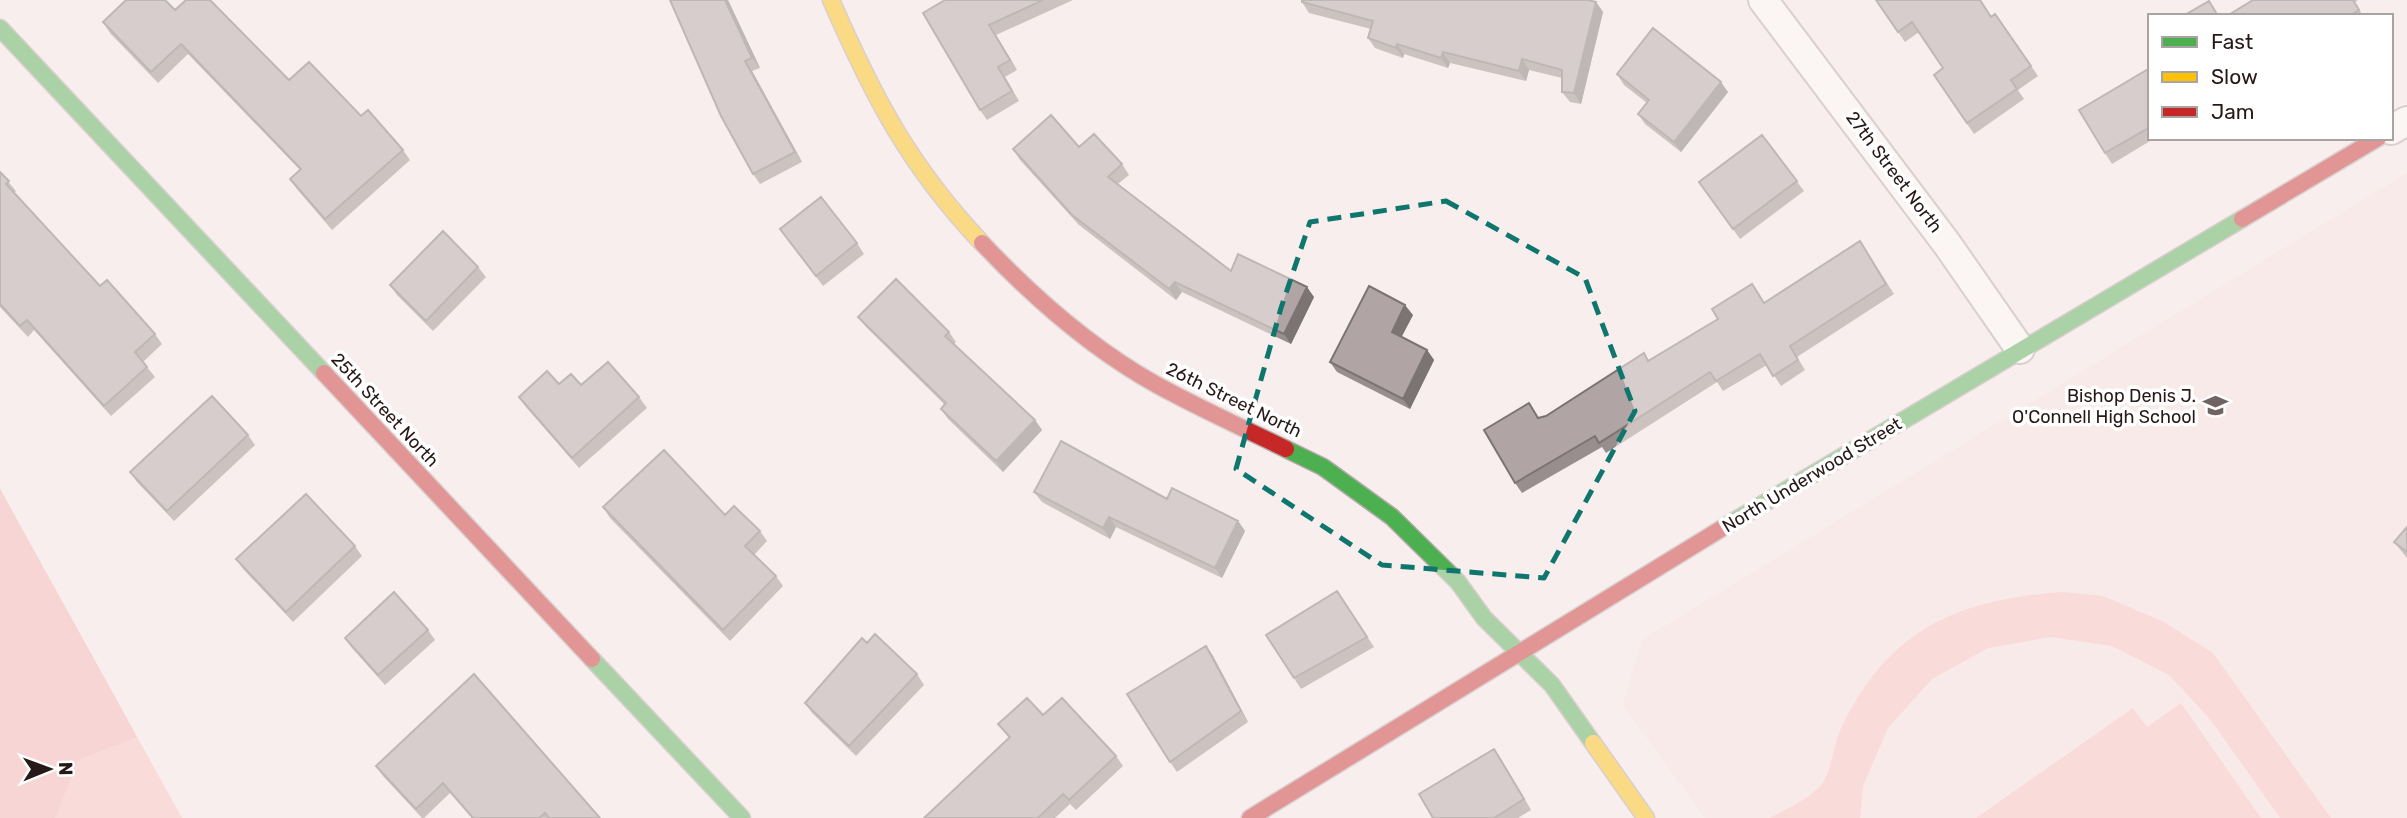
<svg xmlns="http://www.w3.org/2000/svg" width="2407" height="818" font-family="Rubik,sans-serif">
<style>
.built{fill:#f9e4e3}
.green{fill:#fac4c2}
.forest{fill:#f4b6b5}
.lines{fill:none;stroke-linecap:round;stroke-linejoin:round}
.street-casing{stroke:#b3a9a8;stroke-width:32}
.fast-casing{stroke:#b3a9a8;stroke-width:19}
.slow-casing{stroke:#b3a9a8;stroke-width:19}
.jam-casing{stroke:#b3a9a8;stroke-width:19}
.street{stroke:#fefcfc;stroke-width:28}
.fast{stroke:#4caf50;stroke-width:16}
.slow{stroke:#ffc107;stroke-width:16}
.jam{stroke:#c62828;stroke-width:16}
.wall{fill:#978e8d}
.shaded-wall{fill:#7b7473}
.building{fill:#b0a5a4;stroke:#7b7473;stroke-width:2}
.marked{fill:none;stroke:#0f766e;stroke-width:5;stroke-dasharray:14 9;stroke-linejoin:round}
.labels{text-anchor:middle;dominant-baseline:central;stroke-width:7;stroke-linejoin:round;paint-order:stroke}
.street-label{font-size:18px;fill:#271918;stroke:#fff}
.poi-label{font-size:18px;fill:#271918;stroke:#fff;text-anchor:end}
</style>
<rect width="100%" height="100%" fill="#f7eeed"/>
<path class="built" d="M 2407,173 L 2407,818 L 1705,818 L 1623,705 L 1642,640 Z"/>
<path class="green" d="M 0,489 L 182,818 L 0,818 Z
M 2063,592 L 2103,596 L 2164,622 L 2213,653 L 2331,818 L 2280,818 L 2210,719 L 2169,675 L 2112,646 L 2051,637 L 1988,648 L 1932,679 L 1888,728 L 1863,786 L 1860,818 L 1770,818 C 1785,809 1809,799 1820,786 C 1832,773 1833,746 1840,731 C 1886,630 1957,599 2063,592 Z
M 2181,703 L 2261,818 L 1976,818 L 2133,708 L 2147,727 Z"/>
<path class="forest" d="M 0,489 L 137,737 L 78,760 L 55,818 L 0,818 Z"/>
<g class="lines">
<defs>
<path id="street" d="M 1763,0 L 1947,244 L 2020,349
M 2391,130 L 2407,121"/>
<path id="fast" d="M 0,28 L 324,373
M 1286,449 L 1323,467 L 1392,517 L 1458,582 L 1484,618 L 1552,685 L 1593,743
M 1729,524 L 2242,219
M 592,659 L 742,818"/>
<path id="slow" d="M 831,0 C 873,96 909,166 982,243
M 1593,743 L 1646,818"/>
<path id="jam" d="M 2242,219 L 2378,138
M 982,243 C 1032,296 1092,349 1157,385 C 1199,408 1243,428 1286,449
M 324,373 L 592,659
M 1250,818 L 1729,524"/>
</defs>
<use href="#street" class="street-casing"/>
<use href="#fast" class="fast-casing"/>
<use href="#slow" class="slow-casing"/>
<use href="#jam" class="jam-casing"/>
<use href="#street" class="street"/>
<use href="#fast" class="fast"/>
<use href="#slow" class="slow"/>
<use href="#jam" class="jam"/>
</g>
<path class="wall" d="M 728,0 L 760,68 L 752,71 L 802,162 L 760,184 L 753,174 Z
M 945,0 L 1073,0 L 996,35 L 1017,70 L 1005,77 L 1019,101 L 987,120 L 980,110 Z
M 1876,0 L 1992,17 L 1995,14 L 2038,76 L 2018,90 L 2024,99 L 1974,134 L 1934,75 L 1943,68 L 1919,32 L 1905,42 Z
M 2253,0 L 2358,0 L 2355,2 L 2363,16 L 2227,16 Z
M 1302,2 L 1596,2 L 1603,12 L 1581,104 L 1570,102 L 1562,92 L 1562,78 L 1529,70 L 1526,81 L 1450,63 L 1448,68 L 1404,54 L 1403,58 L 1375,48 L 1368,38 L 1371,29 L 1309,13 Z
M 175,10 L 289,80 L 361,116 L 403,150 L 410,160 L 332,230 L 297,189 L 290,179 L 300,170 L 188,54 L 158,83 L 110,33 L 103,22 Z
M 2150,68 L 2150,138 L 2155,138 L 2112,164 L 2105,153 Z
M 1617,74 L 1728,92 L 1681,152 L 1645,124 L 1638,114 L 1647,103 L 1624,85 Z
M 1762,135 L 1804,191 L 1740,239 L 1699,182 Z
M 1079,147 L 1122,164 L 1129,175 L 1118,184 L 1231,271 L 1314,297 L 1291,344 L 1182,292 L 1176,300 L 1079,225 L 1020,160 L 1013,149 Z
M 0,172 L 16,191 L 14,193 L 100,286 L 155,334 L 162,344 L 143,362 L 155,377 L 111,416 L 34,330 L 28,337 L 0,307 Z
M 780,229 L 857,243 L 864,254 L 823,286 Z
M 1860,241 L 1894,294 L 1797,357 L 1805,370 L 1781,386 L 1767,365 L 1723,391 L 1717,382 L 1606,453 L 1602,447 L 1522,493 L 1515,483 L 1539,418 L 1546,416 L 1649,361 L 1718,319 L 1752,284 L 1764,303 Z
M 478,267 L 486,277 L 433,331 L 397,295 L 390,285 Z
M 1413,315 L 1401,337 L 1427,350 L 1434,360 L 1410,409 L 1337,372 L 1330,362 Z
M 858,317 L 949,332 L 956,342 L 954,344 L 1035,420 L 1042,430 L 1003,472 L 948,419 L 941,409 L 944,404 L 866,327 Z
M 559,384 L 581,385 L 639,397 L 647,408 L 579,468 L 526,407 L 519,397 Z
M 248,435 L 255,445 L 174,521 L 137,482 L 130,472 Z
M 1034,492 L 1167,499 L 1238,521 L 1245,531 L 1222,578 L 1116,527 L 1110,539 L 1042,502 Z
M 603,507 L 725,515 L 760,531 L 767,541 L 754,555 L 776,576 L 783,586 L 730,641 L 610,518 Z
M 2407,527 L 2407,558 L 2394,542 Z
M 355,546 L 362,556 L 293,622 L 244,570 L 236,559 Z
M 1344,601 L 1374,647 L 1301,689 L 1294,678 Z
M 428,630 L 435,640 L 385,685 L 352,648 L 345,638 Z
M 1206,646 L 1213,656 L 1248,722 L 1177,772 L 1170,762 Z
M 917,674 L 924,685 L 856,756 L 812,713 L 805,703 Z
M 1043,715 L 1116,756 L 1123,766 L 1076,810 L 1070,804 L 1055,818 L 924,818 L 1009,738 L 998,724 Z
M 1494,749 L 1531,810 L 1518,818 L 1433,818 Z
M 376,766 L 600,818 L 472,818 L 450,793 L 424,818 L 422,818 L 383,776 Z"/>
<path class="shaded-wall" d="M 725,0 L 728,0 L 760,68 L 752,58 Z
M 1596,2 L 1603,12 L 1581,104 L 1574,93 Z
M 989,25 L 996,35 L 1017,70 L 1010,60 Z
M 1397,44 L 1404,54 L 1403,58 L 1396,48 Z
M 1443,52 L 1450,63 L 1448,68 L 1441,58 Z
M 1522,59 L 1529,70 L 1526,81 L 1519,71 Z
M 745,61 L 752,71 L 802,162 L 795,152 Z
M 1721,82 L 1728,92 L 1681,152 L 1674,142 Z
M 1175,282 L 1182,292 L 1176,300 L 1169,289 Z
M 1307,287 L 1314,297 L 1291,344 L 1284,334 Z
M 1405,305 L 1413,315 L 1399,342 L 1392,332 Z
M 1427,350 L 1434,360 L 1410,409 L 1403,399 Z
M 1035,420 L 1042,430 L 1003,472 L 996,461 Z
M 1109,517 L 1116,527 L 1110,539 L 1103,528 Z
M 1238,521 L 1245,531 L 1222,578 L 1215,568 Z
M 1206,646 L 1213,656 L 1248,722 L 1241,711 Z
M 1494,749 L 1501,759 L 1531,810 L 1524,799 Z"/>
<path class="building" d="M 126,0 L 165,0 L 175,10 L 186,0 L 210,0 L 289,80 L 309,62 L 361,116 L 368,110 L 403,150 L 325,219 L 290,179 L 301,169 L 181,44 L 151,72 L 103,22 Z
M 670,0 L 725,0 L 752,58 L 745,61 L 795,152 L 753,174 L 721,116 Z
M 945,0 L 1043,0 L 989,25 L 1010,60 L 998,67 L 1012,91 L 980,110 L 923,13 Z
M 1302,0 L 1588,0 L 1596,2 L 1574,93 L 1562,92 L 1562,70 L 1522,59 L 1519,71 L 1443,52 L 1441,58 L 1397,44 L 1396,48 L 1368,38 L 1373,21 L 1302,2 Z
M 1876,0 L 1980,0 L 1991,17 L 1995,14 L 2031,66 L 2011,80 L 2017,89 L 1967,123 L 1934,75 L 1943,68 L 1912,22 L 1898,32 Z
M 2253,0 L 2353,0 L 2359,10 L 2349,16 L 2227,16 Z
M 2209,1 L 2218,16 L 2183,16 Z
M 1653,28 L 1721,82 L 1674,142 L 1638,114 L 1649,100 L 1617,74 Z
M 2150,68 L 2150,127 L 2105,153 L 2079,110 Z
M 1051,115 L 1079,147 L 1094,134 L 1122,164 L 1108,177 L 1231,271 L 1238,254 L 1307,287 L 1284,334 L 1175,282 L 1169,289 L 1072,215 L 1013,149 Z
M 1762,135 L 1797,181 L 1733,229 L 1699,182 Z
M 0,172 L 9,181 L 6,184 L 100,286 L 107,280 L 155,334 L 135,352 L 147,367 L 104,406 L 27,320 L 20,326 L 0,304 Z
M 821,197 L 857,243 L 816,276 L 780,229 Z
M 443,231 L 478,267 L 426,321 L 390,285 Z
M 1860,241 L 1886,284 L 1790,346 L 1798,360 L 1773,376 L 1760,354 L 1716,381 L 1710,372 L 1599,443 L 1595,436 L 1515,483 L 1484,430 L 1529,403 L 1538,418 L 1546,416 L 1644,353 L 1648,361 L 1718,319 L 1712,309 L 1752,284 L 1764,303 Z
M 896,279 L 949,332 L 945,336 L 1035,420 L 996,461 L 941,409 L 946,403 L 858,317 Z
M 1369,286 L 1405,305 L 1392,332 L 1427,350 L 1403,399 L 1330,362 Z
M 608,362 L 639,397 L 572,458 L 519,397 L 547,371 L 559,384 L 571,374 L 581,385 Z
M 212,396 L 248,435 L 167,511 L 130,472 Z
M 1061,441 L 1167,499 L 1172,488 L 1238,521 L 1215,568 L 1109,517 L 1103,528 L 1034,492 Z
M 664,450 L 725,515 L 734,506 L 760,531 L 745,546 L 776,576 L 723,630 L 603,507 Z
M 306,494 L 355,546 L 286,612 L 236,559 Z
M 2407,527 L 2407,552 L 2394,542 Z
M 1337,591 L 1367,637 L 1294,678 L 1266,635 Z
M 394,592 L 428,630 L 378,675 L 345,638 Z
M 875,634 L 917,674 L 849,746 L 805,703 L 862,638 L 867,643 Z
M 1206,646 L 1241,711 L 1170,762 L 1127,694 Z
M 474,674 L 600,818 L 549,818 L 545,813 L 539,818 L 473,818 L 443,783 L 416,809 L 376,766 Z
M 1027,698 L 1043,715 L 1062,698 L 1116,756 L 1069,800 L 1063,794 L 1038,818 L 924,818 L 1010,737 L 998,724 Z
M 1494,749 L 1524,799 L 1494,818 L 1433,818 L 1419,794 Z"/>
<path d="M0 0H2407V818H0ZM 1446,201 L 1585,278 L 1635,411 L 1544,578 L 1382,565 L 1236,469 L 1281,308 L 1310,222 Z" fill="#f7eeed" fill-opacity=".55" fill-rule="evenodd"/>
<path class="marked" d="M 1446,201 L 1585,278 L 1635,411 L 1544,578 L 1382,565 L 1236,469 L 1281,308 L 1310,222 Z"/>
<defs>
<symbol id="school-bare" viewBox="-9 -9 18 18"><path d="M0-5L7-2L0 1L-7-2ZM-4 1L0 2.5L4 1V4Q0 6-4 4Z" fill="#706463" stroke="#fff" stroke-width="2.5" paint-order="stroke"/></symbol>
</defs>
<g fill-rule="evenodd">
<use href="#school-bare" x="2198" y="388" width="35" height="35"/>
</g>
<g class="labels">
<g class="street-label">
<text transform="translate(1894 172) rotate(53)">27th Street North</text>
<text transform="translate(1234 400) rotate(26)">26th Street North</text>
<text transform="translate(385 410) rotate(47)">25th Street North</text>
<text transform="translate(1812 475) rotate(-31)">North Underwood Street</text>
</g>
<g class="poi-label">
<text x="2196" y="396">Bishop Denis J.<tspan x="2196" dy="21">O'Connell High School</tspan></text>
</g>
</g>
<rect x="2148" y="14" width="245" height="126" fill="#ffffff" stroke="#a9a3a3" stroke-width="2"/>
<rect x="2162" y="37" width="35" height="10" fill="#4caf50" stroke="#a9a3a3" stroke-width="2"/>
<text x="2211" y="49" font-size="21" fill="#271918">Fast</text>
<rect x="2162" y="72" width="35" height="10" fill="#ffc107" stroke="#a9a3a3" stroke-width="2"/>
<text x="2211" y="84" font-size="21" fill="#271918">Slow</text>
<rect x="2162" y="107" width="35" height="10" fill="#c62828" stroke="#a9a3a3" stroke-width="2"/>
<text x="2211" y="119" font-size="21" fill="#271918">Jam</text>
<g transform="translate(49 769) rotate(89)" stroke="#ffffff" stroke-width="5" paint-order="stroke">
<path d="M0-5L12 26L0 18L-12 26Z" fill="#271918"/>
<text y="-10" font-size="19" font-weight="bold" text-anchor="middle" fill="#271918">N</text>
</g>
</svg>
